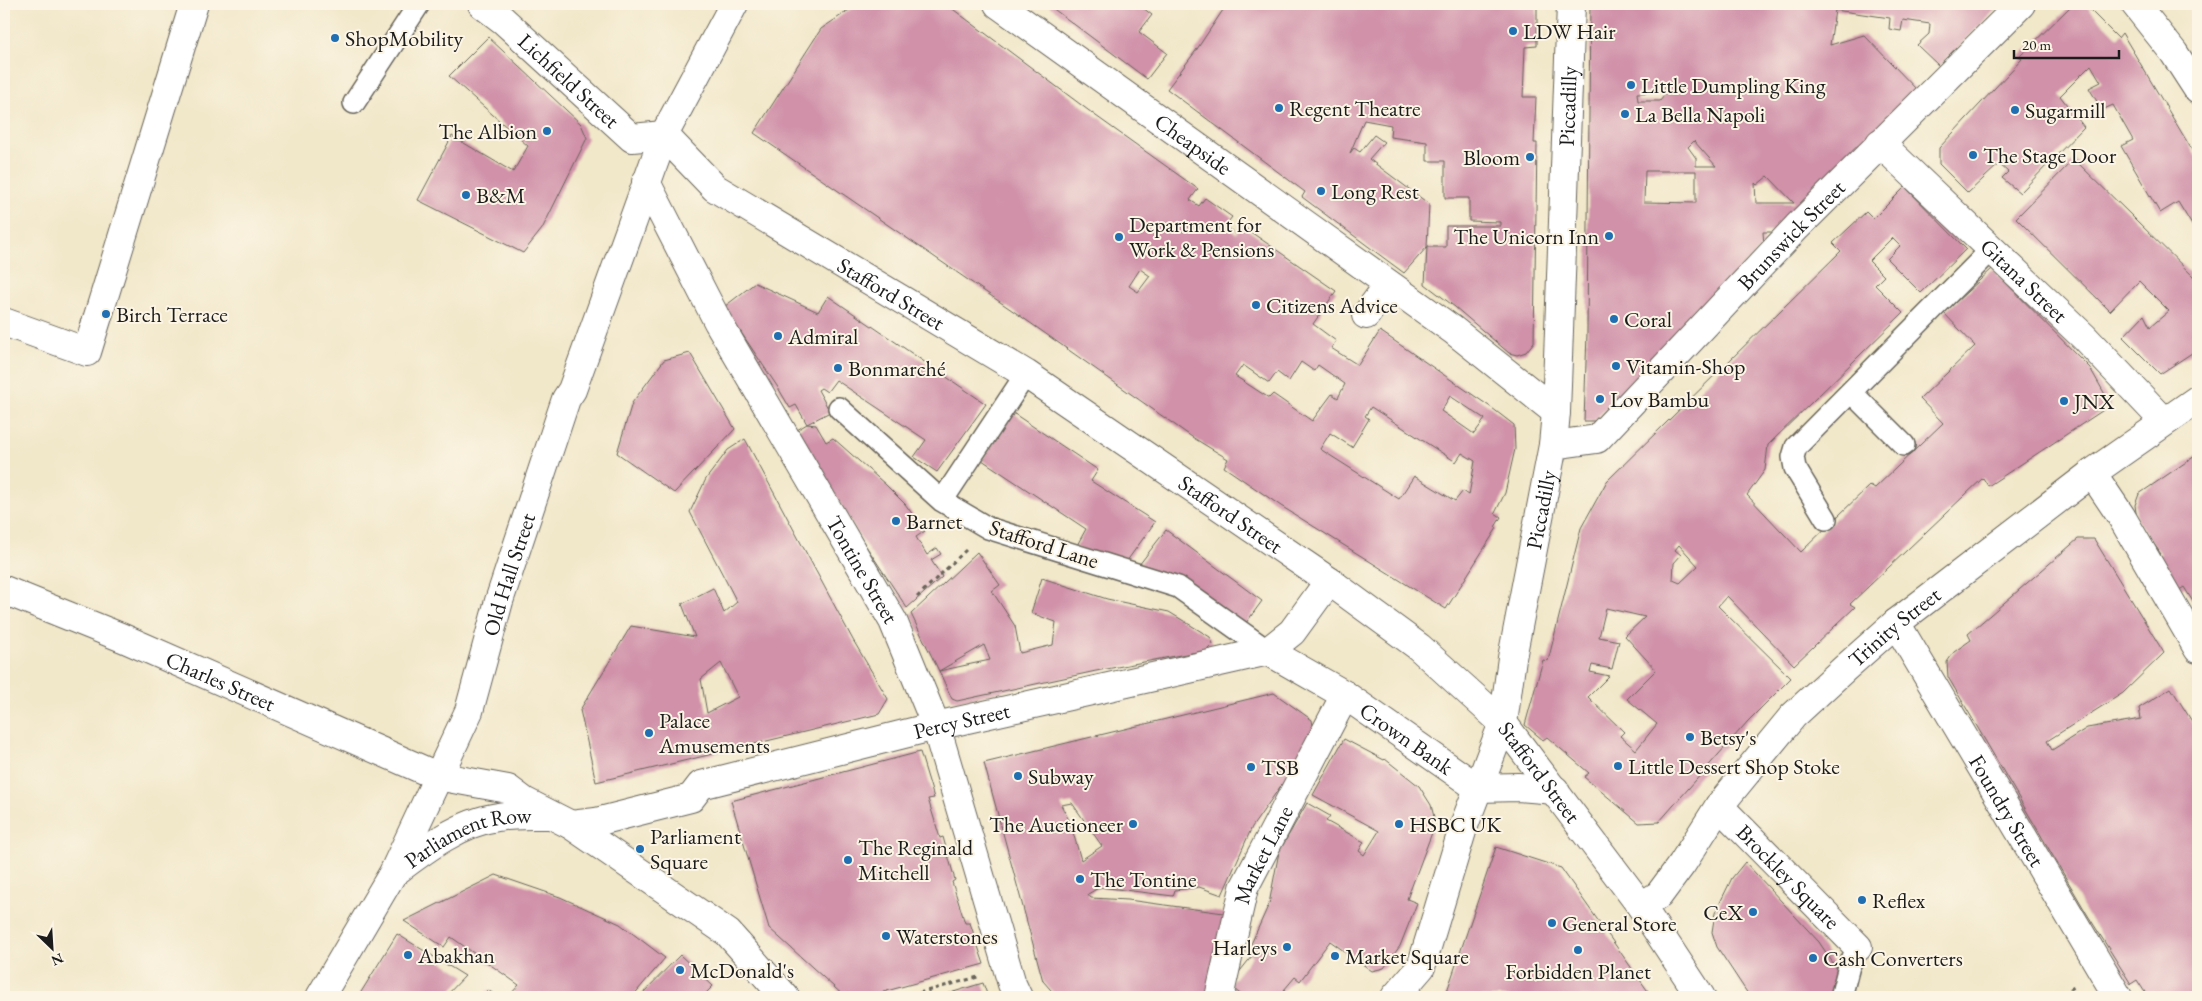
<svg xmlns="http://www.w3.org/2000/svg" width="2202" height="1001" font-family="'EB Garamond',serif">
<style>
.building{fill:#d091a9;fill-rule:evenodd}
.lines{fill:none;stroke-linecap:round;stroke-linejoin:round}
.lane-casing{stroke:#676359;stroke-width:24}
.street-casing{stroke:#676359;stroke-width:30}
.primary-casing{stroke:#676359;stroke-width:30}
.path{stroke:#676359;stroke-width:3;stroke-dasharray:4 4;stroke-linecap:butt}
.lane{stroke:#fff;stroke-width:21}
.street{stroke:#fff;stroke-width:28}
.primary{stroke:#fff;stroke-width:28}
.poi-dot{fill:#1f6fb2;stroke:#fcf5e5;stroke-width:2}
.labels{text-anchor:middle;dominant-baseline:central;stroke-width:4;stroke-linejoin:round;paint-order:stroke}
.poi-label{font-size:22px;fill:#1c1c1c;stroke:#fcf5e5;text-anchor:start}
.street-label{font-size:22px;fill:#1c1c1c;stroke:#fcf5e5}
</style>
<rect width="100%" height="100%" fill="#fcf5e5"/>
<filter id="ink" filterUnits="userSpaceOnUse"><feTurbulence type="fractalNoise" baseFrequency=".02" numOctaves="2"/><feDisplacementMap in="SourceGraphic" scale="10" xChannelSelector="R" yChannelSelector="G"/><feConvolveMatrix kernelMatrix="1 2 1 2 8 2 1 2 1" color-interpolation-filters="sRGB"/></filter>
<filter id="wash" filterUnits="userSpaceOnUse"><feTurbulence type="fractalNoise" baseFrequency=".0096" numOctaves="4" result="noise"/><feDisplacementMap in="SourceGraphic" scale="20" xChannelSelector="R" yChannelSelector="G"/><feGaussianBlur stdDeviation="1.12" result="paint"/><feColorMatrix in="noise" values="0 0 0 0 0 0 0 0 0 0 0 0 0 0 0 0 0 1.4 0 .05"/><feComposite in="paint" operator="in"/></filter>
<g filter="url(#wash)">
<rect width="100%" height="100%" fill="#f1e7c9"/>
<g id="blocks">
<path class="building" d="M 858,4 L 946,4 L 1096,116 L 1198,189 L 1190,200 L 1199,206 L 1205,198 L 1232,217 L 1225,226 L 1236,234 L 1242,226 L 1336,291 L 1313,324 L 1336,341 L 1331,348 L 1358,365 L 1380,331 L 1492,408 L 1514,425 L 1515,449 L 1505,493 L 1495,513 L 1501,517 L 1495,527 L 1497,528 L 1446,609 L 1281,506 L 1224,467 L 1228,459 L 1192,437 L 1019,315 L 754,133 L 821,29 ZM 1140,269 L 1150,276 L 1138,292 L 1129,286 ZM 1301,362 L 1314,371 L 1318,365 L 1345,384 L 1338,398 L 1332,394 L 1312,421 L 1273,394 L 1269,398 L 1235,376 L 1243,365 L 1269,383 L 1277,372 L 1289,381 ZM 1450,396 L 1485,419 L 1474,434 L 1441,411 ZM 1371,407 L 1456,462 L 1462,453 L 1475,461 L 1469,495 L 1463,491 L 1455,501 L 1414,476 L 1399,499 L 1320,449 L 1330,433 L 1352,447 L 1369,419 L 1365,416 Z
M 1047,4 L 1138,4 L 1152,15 L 1139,32 L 1167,53 L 1147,79 Z
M 1227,4 L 1537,4 L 1537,46 L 1525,47 L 1523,97 L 1536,97 L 1534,143 L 1537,143 L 1534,342 L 1526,352 L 1517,355 L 1509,353 L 1455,307 L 1425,284 L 1427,247 L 1446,247 L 1446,226 L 1500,226 L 1500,222 L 1469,221 L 1469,198 L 1445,198 L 1445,161 L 1427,161 L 1427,142 L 1390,137 L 1391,125 L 1364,120 L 1350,153 L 1354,148 L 1360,152 L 1374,135 L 1384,142 L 1369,159 L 1429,204 L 1427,247 L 1404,273 L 1302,197 L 1305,192 L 1167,89 L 1195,52 Z
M 1590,4 L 2001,4 L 1939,66 L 1917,45 L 1929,34 L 1930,24 L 1903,20 L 1901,31 L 1889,29 L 1890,18 L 1835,10 L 1830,45 L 1864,35 L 1919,92 L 1779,232 L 1763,232 L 1764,245 L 1594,421 L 1584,421 L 1587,333 ZM 1667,92 L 1660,101 L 1638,101 L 1637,93 ZM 1694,141 L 1716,166 L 1696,166 L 1696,158 L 1688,147 ZM 1645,171 L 1696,171 L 1696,203 L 1644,202 ZM 1768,176 L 1794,203 L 1756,203 L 1755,183 L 1757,185 Z
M 2073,4 L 2084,4 L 2118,38 L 2122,33 L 2198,160 L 2198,235 L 2178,202 L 2160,213 L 2121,146 L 2133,140 L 2113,105 L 2102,110 L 2089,88 L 2101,82 L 2091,65 L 2060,96 L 2084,127 L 2020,193 L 2002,178 L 2008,172 L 1999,164 L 1968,193 L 1939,164 L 1939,148 L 2022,59 L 2019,57 Z
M 488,37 L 581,124 L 587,138 L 542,229 L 523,253 L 418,200 L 452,136 L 513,172 L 528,146 L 449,76 Z
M 2074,159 L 2198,281 L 2198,349 L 2160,374 L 2123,337 L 2144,315 L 2150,327 L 2169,311 L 2139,281 L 2110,311 L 2016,218 Z
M 1905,187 L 1966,249 L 1921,293 L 1887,259 L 1900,246 L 1892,238 L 1869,261 L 1884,276 L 1875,285 L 1903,313 L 1768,445 L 1765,470 L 1747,495 L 1801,552 L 1870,485 L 1875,488 L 1943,423 L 1920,399 L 1975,346 L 1944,313 L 1992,269 L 2090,368 L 2111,405 L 1988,486 L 1983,478 L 1850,604 L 1855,607 L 1794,665 L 1727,596 L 1718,606 L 1791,678 L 1748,721 L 1659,822 L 1639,823 L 1584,777 L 1589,773 L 1547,737 L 1543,740 L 1525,725 L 1543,660 L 1548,661 L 1581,528 L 1607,481 L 1841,251 L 1833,243 L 1866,212 L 1873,219 ZM 1679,545 L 1698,566 L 1680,583 L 1673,580 L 1674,563 L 1681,555 L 1675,550 ZM 1606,608 L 1645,617 L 1625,636 L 1656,670 L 1627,699 L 1657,724 L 1636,750 L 1620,736 L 1624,732 L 1588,697 L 1609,676 L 1590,672 L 1592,665 L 1612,669 L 1619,641 L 1599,637 Z
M 755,283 L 818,312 L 828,296 L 986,404 L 937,472 L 914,457 L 926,440 L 836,380 L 827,392 L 821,388 L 818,390 L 830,412 L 807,424 L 816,425 L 826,442 L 833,438 L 886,485 L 905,504 L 925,531 L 916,537 L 927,555 L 937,548 L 941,554 L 931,560 L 942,577 L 907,608 L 858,534 L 797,430 L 807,424 L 796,405 L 790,408 L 777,386 L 724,307 Z
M 690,353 L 735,429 L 674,493 L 617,453 L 632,403 L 664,360 Z
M 1013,413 L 1098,470 L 1091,481 L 1155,522 L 1119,572 L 1076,547 L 1086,529 L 982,460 Z
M 745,439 L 853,640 L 888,699 L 879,714 L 596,782 L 580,710 L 631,626 L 695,637 L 682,604 L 713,588 L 724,613 L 737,602 L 690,512 L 706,479 L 728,450 ZM 721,663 L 738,697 L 707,713 L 701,679 Z
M 2198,454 L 2198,610 L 2184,587 L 2178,591 L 2157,557 L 2161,554 L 2137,520 L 2135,505 L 2139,494 Z
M 1166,530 L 1262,601 L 1240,631 L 1139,565 Z
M 2078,539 L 2094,539 L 2164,653 L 2123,693 L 2047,741 L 2052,750 L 2087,728 L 2141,719 L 2139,708 L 2171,688 L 2198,731 L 2198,997 L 2148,997 L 2137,980 L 2131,984 L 2087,914 L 1948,677 L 1947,662 L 1954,652 L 1971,640 L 1968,634 Z
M 977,552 L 1000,585 L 992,591 L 1015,626 L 1020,653 L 1053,645 L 1056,622 L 1031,613 L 1042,578 L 1107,599 L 1169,612 L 1210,637 L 1213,644 L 1207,650 L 1096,671 L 957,701 L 952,699 L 939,671 L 990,660 L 984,645 L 939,671 L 911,614 Z
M 1274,693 L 1312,720 L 1315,737 L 1252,827 L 1222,895 L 1199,887 L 1175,890 L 1173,896 L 1100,887 L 1088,894 L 1091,898 L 1128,900 L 1231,914 L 1208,997 L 1057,997 L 1043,981 L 984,763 ZM 1072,803 L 1102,846 L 1081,860 L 1070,822 L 1061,805 Z
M 1344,739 L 1384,760 L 1385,759 L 1419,786 L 1431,805 L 1434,817 L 1433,830 L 1407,899 L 1417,903 L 1400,946 L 1384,968 L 1372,971 L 1330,941 L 1300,981 L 1295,977 L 1278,997 L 1244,997 L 1229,985 L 1252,956 L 1247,953 L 1269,904 L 1279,852 L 1307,803 L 1330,816 L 1326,821 L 1364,842 L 1359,851 L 1364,855 L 1379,831 L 1313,795 Z
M 920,752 L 934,798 L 928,799 L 940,838 L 943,837 L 955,880 L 952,882 L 965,923 L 970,923 L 984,964 L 865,997 L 845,997 L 769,928 L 731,801 Z
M 1496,847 L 1561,868 L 1652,997 L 1445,997 Z
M 1745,862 L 1819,942 L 1841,975 L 1838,997 L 1750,997 L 1717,947 L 1712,932 L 1715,913 L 1732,878 Z
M 496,875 L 560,897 L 620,924 L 665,958 L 632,997 L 508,997 L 519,985 L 451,937 L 444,947 L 404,921 Z
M 397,934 L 465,976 L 445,997 L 358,997 Z
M 680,955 L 713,986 L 702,997 L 639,997 Z
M 983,983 L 988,997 L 937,997 Z
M 488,990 L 498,997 L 482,997 Z"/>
</g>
</g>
<g filter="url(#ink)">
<use href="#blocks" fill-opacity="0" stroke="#676359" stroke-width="1"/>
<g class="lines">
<defs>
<path id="lane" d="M 354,103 L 419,4
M 1851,392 L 1904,445
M 839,408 L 942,501 L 988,528 L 1178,587 L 1268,651
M 942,501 L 1026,374
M 1826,519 L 1795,468 L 1793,457 L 1796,447 L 1992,249
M 1841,997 L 1849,966 L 1858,947"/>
<g id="street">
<path id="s1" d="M 482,4 L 503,20 L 632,138 L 664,135"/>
<path id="s2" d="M 998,4 L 1453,330 L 1556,412"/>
<path id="s3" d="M 664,135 L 715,188 L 1026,374 L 1329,581 L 1419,647 L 1503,723 L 1641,906 L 1701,997"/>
<path id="s4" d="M 1880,143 L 2084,337 L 2164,421"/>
<path id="s5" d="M 646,182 L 718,322 L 893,621 L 936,726 L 1012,984 L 1018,997"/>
<path d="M 1366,315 L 1388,285"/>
<path d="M 4,322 L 87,352 L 194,4"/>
<path id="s6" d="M 1553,445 L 1597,439 L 1797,227 L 2021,4"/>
<path d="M 2092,473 L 2121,516 L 2198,649"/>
<path id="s7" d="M 4,590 L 123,638 L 437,776 L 508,789 L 524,801 L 571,825 L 728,933 L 785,997"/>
<path id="s8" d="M 1896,623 L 2118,997"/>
<path id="s9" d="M 1268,651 L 1345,695 L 1478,788 L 1518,787 L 1555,790"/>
<path id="s10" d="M 1719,806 L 1858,947"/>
<path id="s11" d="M 571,825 L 596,822 L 691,798 L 701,785 L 936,726 L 1268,651 L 1292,632 L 1329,581"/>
<path id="s12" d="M 396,871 C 425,849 461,822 498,817 C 515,814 532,815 549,815"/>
<path id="s13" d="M 1641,906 L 1659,895 L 1682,864 L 1719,806 L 1793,716 L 1844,669 L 1896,623 L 2092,473 L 2198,399"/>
<path id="s14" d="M 320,997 L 393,873 L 469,711 L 499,601 L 566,399 L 572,390 L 664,135 L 734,4"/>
<path id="s15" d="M 1222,997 L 1220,993 L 1244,888 L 1345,695"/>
<path id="s16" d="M 1395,997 L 1421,967 L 1463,828 L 1503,723 L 1512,658 L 1553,445 L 1556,412 L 1571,4"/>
</g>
<path id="primary" d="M 2135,4 L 2174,53 L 2198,90"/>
</defs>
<use href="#lane" class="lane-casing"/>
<use href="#street" class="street-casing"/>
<use href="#primary" class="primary-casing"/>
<path class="path" d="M 917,597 L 966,550
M 904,997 L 978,977
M 2056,997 L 2076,986"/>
<use href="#lane" class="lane"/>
<use href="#street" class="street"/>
<use href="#primary" class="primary"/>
</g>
</g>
<g class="poi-dot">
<circle cx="1513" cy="31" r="5"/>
<circle cx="335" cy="38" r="5"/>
<circle cx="1631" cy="85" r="5"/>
<circle cx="1279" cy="108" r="5"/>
<circle cx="2015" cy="110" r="5"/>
<circle cx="1625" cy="114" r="5"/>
<circle cx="547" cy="131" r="5"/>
<circle cx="1973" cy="155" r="5"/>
<circle cx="1530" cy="157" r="5"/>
<circle cx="1321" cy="191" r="5"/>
<circle cx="466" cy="195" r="5"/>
<circle cx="1609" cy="236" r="5"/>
<circle cx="1119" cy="237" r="5"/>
<circle cx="1256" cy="305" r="5"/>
<circle cx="106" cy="314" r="5"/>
<circle cx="1614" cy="319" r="5"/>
<circle cx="778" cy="336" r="5"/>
<circle cx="1616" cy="366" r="5"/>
<circle cx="838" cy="368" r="5"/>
<circle cx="1600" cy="399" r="5"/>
<circle cx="2064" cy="401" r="5"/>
<circle cx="896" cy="521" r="5"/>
<circle cx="649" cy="733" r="5"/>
<circle cx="1690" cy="737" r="5"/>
<circle cx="1618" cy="766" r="5"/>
<circle cx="1251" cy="767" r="5"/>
<circle cx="1018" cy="776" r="5"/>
<circle cx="1133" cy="824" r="5"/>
<circle cx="1399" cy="824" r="5"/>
<circle cx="640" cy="849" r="5"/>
<circle cx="848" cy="860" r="5"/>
<circle cx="1080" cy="879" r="5"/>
<circle cx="1862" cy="900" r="5"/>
<circle cx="1753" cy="912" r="5"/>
<circle cx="1552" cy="923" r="5"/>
<circle cx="886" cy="936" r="5"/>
<circle cx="1287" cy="947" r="5"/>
<circle cx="1578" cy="950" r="5"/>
<circle cx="408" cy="955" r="5"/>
<circle cx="1335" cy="956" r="5"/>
<circle cx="1813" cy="958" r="5"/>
<circle cx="680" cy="970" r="5"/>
</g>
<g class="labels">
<g class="poi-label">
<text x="1523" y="31">LDW Hair</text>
<text x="345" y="38">ShopMobility</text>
<text x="1641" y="85">Little Dumpling King</text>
<text x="1289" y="108">Regent Theatre</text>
<text x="2025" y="110">Sugarmill</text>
<text x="1635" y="114">La Bella Napoli</text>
<text x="537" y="131" text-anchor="end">The Albion</text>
<text x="1983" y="155">The Stage Door</text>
<text x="1520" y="157" text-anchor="end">Bloom</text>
<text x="1331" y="191">Long Rest</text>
<text x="476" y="195">B&amp;M</text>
<text x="1129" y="224">Department for<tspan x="1129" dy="25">Work &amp; Pensions</tspan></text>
<text x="1599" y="236" text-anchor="end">The Unicorn Inn</text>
<text x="1266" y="305">Citizens Advice</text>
<text x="116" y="314">Birch Terrace</text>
<text x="1624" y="319">Coral</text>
<text x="788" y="336">Admiral</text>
<text x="1626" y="366">Vitamin-Shop</text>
<text x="848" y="368">Bonmarché</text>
<text x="1610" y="399">Lov Bambu</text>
<text x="2074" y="401">JNX</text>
<text x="906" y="521">Barnet</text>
<text x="659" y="720">Palace<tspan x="659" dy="25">Amusements</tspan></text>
<text x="1700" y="737">Betsy's</text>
<text x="1628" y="766">Little Dessert Shop Stoke</text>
<text x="1261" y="767">TSB</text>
<text x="1028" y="776">Subway</text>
<text x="1123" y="824" text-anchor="end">The Auctioneer</text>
<text x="1409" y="824">HSBC UK</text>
<text x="650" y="836">Parliament<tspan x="650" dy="25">Square</tspan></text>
<text x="858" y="847">The Reginald<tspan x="858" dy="25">Mitchell</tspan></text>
<text x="1090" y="879">The Tontine</text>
<text x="1872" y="900">Reflex</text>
<text x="1743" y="912" text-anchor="end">CeX</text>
<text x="1562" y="923">General Store</text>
<text x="896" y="936">Waterstones</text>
<text x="1277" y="947" text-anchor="end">Harleys</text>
<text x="418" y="955">Abakhan</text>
<text x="1345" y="956">Market Square</text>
<text x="1823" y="958">Cash Converters</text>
<text x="690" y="970">McDonald's</text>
<text x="1578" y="971" text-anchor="middle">Forbidden Planet</text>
</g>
<g class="street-label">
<text stroke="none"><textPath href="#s1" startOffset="116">Lichfield Street</textPath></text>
<text stroke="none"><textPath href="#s16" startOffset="919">Piccadilly</textPath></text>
<text stroke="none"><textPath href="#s2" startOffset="240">Cheapside</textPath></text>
<text stroke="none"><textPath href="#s6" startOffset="326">Brunswick Street</textPath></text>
<text stroke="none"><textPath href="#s4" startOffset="199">Gitana Street</textPath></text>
<text stroke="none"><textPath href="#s3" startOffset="279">Stafford Street</textPath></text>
<text stroke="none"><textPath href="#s16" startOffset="514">Piccadilly</textPath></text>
<text stroke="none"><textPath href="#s3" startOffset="684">Stafford Street</textPath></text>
<text transform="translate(1044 544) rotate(18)">Stafford Lane</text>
<text stroke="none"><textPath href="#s5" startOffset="444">Tontine Street</textPath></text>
<text stroke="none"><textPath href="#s14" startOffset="465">Old Hall Street</textPath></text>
<text stroke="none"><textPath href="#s13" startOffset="380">Trinity Street</textPath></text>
<text stroke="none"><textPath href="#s7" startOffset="235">Charles Street</textPath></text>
<text stroke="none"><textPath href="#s11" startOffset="408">Percy Street</textPath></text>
<text stroke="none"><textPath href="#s9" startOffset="164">Crown Bank</textPath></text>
<text stroke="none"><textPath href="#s3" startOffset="1089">Stafford Street</textPath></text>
<text stroke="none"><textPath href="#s8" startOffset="218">Foundry Street</textPath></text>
<text stroke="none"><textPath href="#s12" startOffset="82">Parliament Row</textPath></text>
<text stroke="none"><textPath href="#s15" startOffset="150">Market Lane</textPath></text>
<text stroke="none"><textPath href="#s10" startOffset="99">Brockley Square</textPath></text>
</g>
</g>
<rect width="2202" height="1001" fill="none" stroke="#fcf5e5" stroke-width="20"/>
<g transform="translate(52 948) rotate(155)" stroke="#fcf5e5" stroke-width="4" paint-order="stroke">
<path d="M0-4L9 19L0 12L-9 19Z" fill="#1c1c1c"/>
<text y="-8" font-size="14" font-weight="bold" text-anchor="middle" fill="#1c1c1c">N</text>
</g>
<path d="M2014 50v8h105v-8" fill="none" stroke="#1c1c1c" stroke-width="2.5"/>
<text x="2022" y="50" font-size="15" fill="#1c1c1c" stroke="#fcf5e5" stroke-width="4" paint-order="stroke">20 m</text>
</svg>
